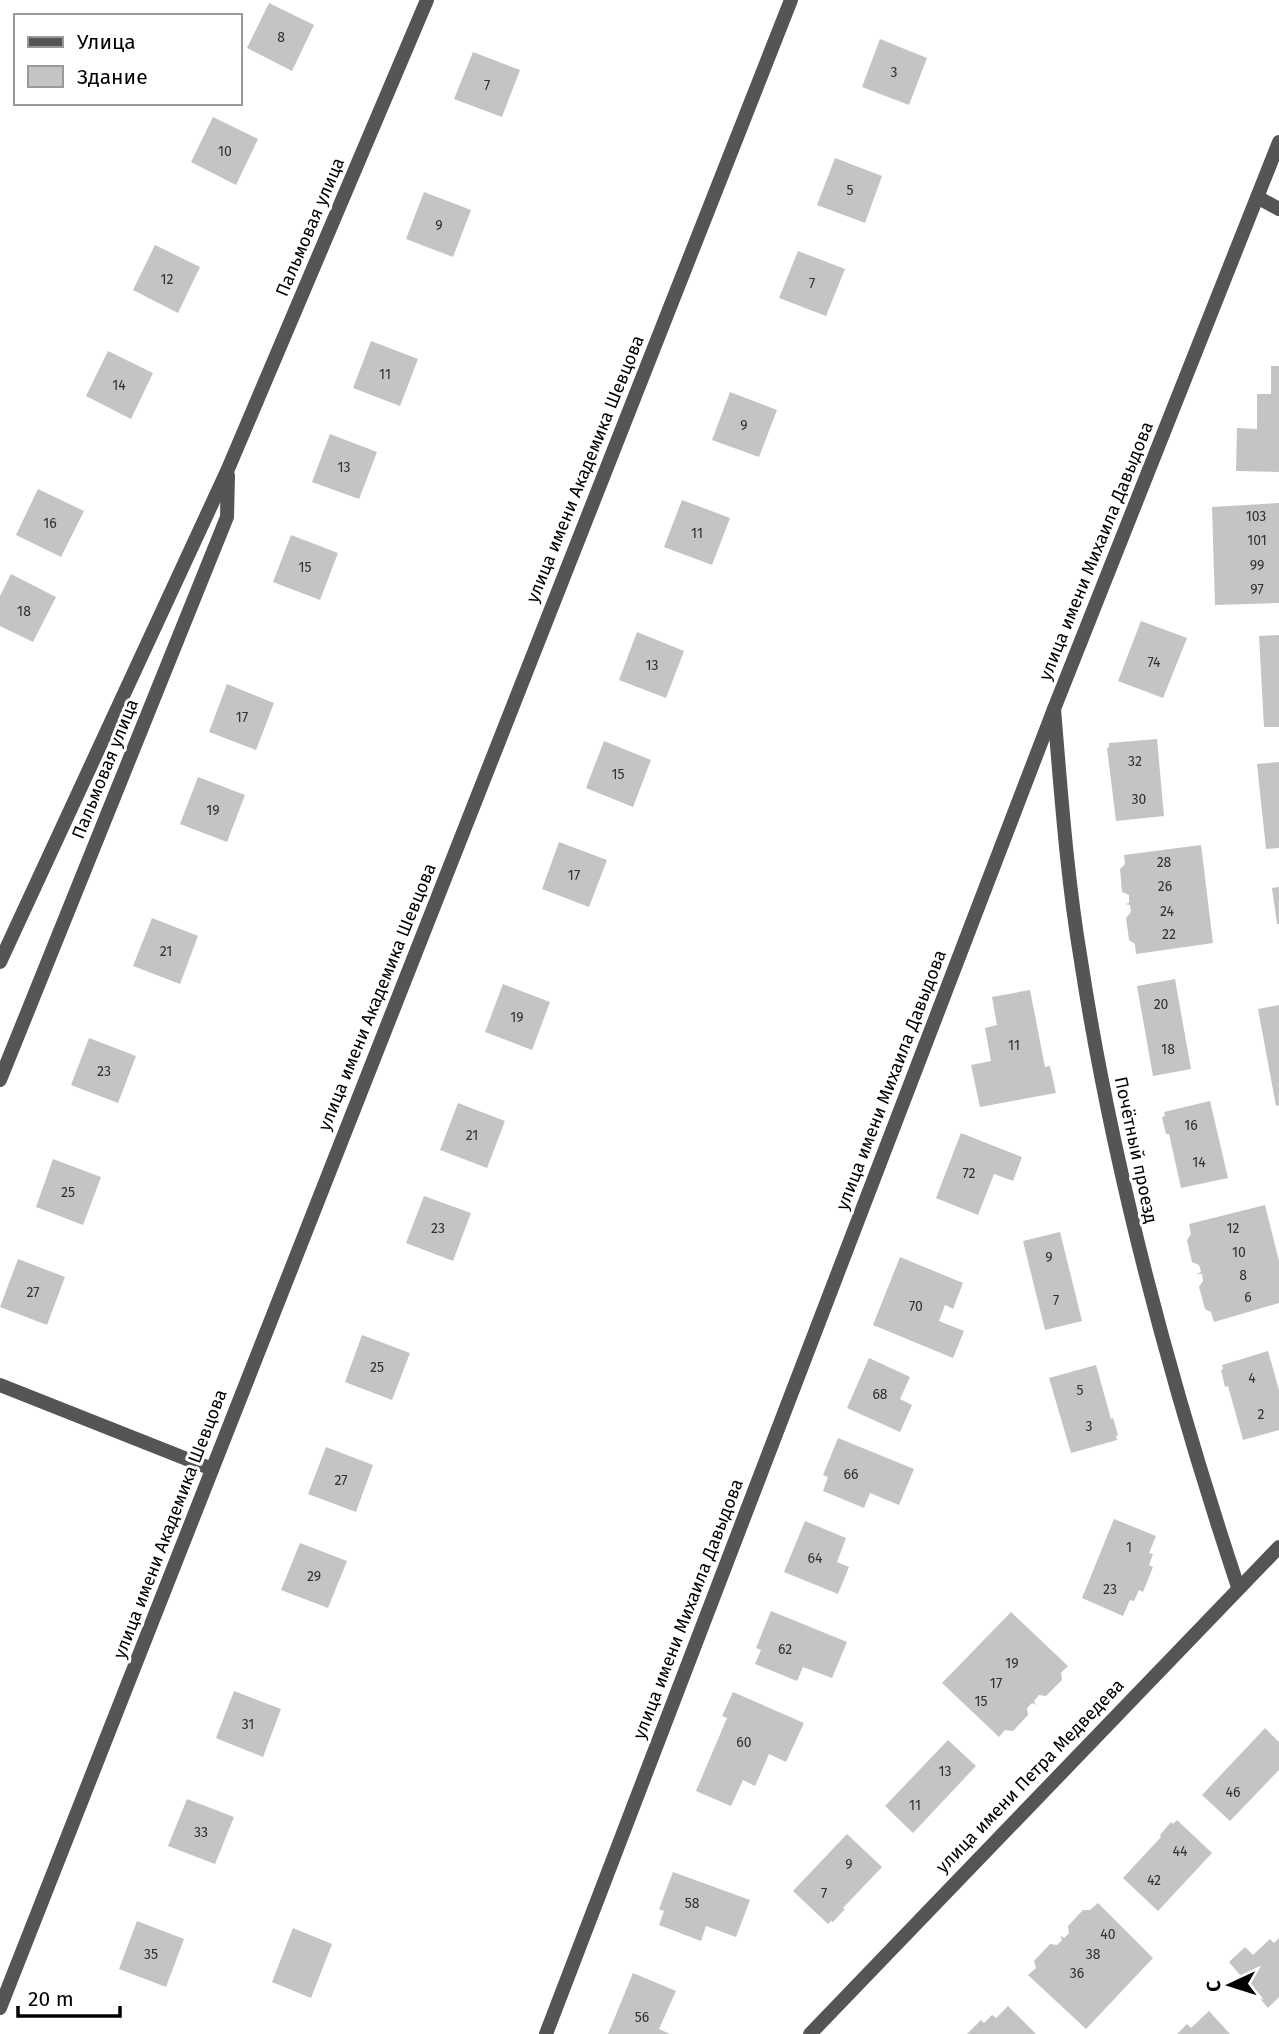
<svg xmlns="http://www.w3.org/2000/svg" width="1279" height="2034" font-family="'Fira Sans',sans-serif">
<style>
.building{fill:#c4c4c4}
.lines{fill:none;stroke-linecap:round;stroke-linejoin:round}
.service{stroke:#555;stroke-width:14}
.minor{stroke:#555;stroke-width:14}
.labels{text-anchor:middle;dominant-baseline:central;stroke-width:6;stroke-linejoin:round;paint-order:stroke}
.number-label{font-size:14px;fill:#313131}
.street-label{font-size:18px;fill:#000;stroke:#fff}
</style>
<rect width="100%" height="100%" fill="#fff"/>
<path class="building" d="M 269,3 L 314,25 L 292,71 L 247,48 Z
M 880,39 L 927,58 L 909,105 L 862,87 Z
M 473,52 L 520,70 L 502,117 L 454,99 Z
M 213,117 L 258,139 L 236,185 L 191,162 Z
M 835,158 L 882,176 L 865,223 L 817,205 Z
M 424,192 L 471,210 L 453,257 L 406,239 Z
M 155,245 L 200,267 L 178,313 L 133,290 Z
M 798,251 L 845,269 L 826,316 L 779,298 Z
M 371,341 L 418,359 L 400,406 L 353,388 Z
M 108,351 L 153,373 L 131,419 L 86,396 Z
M 1271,366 L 1279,366 L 1279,472 L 1236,471 L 1237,428 L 1257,429 L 1257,394 L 1271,394 Z
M 730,392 L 777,410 L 759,457 L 712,440 Z
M 330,434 L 377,452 L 359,499 L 312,482 Z
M 38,489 L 84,511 L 61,557 L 16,535 Z
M 682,500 L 730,518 L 712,565 L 664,547 Z
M 1279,503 L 1279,603 L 1215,605 L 1212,507 Z
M 291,535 L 338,553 L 320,600 L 273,582 Z
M 11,574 L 56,597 L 33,642 L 0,626 L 0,596 Z
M 1141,621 L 1187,638 L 1163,698 L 1118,681 Z
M 637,632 L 684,651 L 666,698 L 619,680 Z
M 1279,635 L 1279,727 L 1264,727 L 1259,636 Z
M 227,684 L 274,703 L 256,750 L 209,732 Z
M 1157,739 L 1164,816 L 1116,821 L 1107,748 L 1109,747 L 1109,743 Z
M 604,741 L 651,760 L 633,807 L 586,788 Z
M 1279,762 L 1279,848 L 1266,849 L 1257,764 Z
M 198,777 L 245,795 L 227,842 L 180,824 Z
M 559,842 L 607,860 L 589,907 L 542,889 Z
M 1201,845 L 1213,943 L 1136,954 L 1135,944 L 1129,940 L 1126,918 L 1131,912 L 1130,905 L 1125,904 L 1129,903 L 1129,895 L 1122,892 L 1120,869 L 1125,864 L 1124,855 Z
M 1279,887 L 1279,924 L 1277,924 L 1272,888 Z
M 152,918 L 198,936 L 180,984 L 133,966 Z
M 1175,979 L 1191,1069 L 1153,1076 L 1137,986 Z
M 503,984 L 550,1002 L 532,1050 L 485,1032 Z
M 1030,990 L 1045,1067 L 1050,1066 L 1056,1093 L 980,1107 L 971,1065 L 991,1061 L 985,1028 L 997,1025 L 992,997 Z
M 1279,1005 L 1279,1105 L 1276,1106 L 1258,1009 Z
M 89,1038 L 136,1056 L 118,1103 L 71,1085 Z
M 1210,1101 L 1228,1178 L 1181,1188 L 1169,1134 L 1166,1134 L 1162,1117 L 1165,1116 L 1164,1112 Z
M 458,1103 L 505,1121 L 487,1168 L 440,1150 Z
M 961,1133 L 1022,1157 L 1013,1181 L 994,1174 L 978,1215 L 936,1198 Z
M 53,1159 L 101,1177 L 83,1225 L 36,1207 Z
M 424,1196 L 471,1213 L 453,1261 L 406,1243 Z
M 1265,1205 L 1279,1261 L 1279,1303 L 1214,1322 L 1211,1312 L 1205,1309 L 1199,1287 L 1203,1281 L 1202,1274 L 1197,1274 L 1201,1272 L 1199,1265 L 1192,1262 L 1187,1240 L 1191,1234 L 1189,1224 Z
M 1060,1232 L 1082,1321 L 1045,1330 L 1023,1241 Z
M 900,1257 L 963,1283 L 953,1309 L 945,1305 L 939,1321 L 964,1331 L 953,1358 L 873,1325 Z
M 18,1259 L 65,1277 L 47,1325 L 0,1307 Z
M 362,1335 L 410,1353 L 392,1400 L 345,1382 Z
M 1268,1351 L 1279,1390 L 1279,1430 L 1243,1440 L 1228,1386 L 1225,1387 L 1221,1370 L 1223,1369 L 1222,1365 Z
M 869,1358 L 910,1377 L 900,1399 L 912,1405 L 900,1432 L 847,1408 Z
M 1096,1365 L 1111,1419 L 1113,1418 L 1118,1435 L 1116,1436 L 1117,1440 L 1071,1453 L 1049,1378 Z
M 838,1438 L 914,1469 L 899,1505 L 870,1493 L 864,1508 L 823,1491 L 828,1477 L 823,1475 Z
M 326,1447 L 373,1465 L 356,1512 L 308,1494 Z
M 1114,1519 L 1156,1536 L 1149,1553 L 1153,1554 L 1149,1565 L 1153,1567 L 1143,1592 L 1139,1590 L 1134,1601 L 1130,1600 L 1123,1616 L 1082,1598 Z
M 805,1521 L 846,1538 L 837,1562 L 849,1567 L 838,1594 L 784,1572 Z
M 300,1543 L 347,1561 L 328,1608 L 281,1590 Z
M 771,1611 L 847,1642 L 832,1678 L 803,1667 L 797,1681 L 755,1664 L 761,1650 L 756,1648 Z
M 1011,1612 L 1068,1666 L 1061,1673 L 1062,1680 L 1046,1696 L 1039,1695 L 1034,1701 L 1036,1705 L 1032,1703 L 1027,1708 L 1028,1715 L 1013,1731 L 1005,1730 L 999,1737 L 942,1683 Z
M 234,1691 L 281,1709 L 263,1757 L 216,1738 Z
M 733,1692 L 804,1723 L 786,1762 L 769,1754 L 755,1786 L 743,1780 L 731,1806 L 696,1791 L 727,1718 L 722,1716 Z
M 1265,1728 L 1279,1742 L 1279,1770 L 1230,1821 L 1202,1795 Z
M 948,1740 L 976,1766 L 913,1833 L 885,1806 Z
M 187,1799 L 234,1817 L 215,1864 L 168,1846 Z
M 1177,1820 L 1212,1853 L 1158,1911 L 1123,1878 L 1161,1837 L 1160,1835 L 1171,1822 L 1173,1824 Z
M 847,1834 L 882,1867 L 843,1908 L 845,1909 L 833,1922 L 831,1921 L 828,1924 L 793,1891 Z
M 673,1872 L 750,1900 L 736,1937 L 706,1926 L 701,1941 L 659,1925 L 664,1911 L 659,1909 Z
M 1098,1903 L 1153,1958 L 1086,2029 L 1028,1975 L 1036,1968 L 1034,1961 L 1050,1944 L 1057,1945 L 1062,1940 L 1060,1936 L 1064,1938 L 1069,1933 L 1068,1926 L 1083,1910 L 1090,1910 Z
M 137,1921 L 184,1939 L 166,1987 L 119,1969 Z
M 293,1928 L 332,1944 L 311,1998 L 272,1982 Z
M 1279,1938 L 1279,1997 L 1268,2008 L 1229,1962 L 1245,1947 L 1253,1955 L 1270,1939 L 1274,1943 Z
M 633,1973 L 676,1991 L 659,2029 L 670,2034 L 608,2034 Z
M 1008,2006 L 1036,2034 L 967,2034 L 981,2020 L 984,2023 L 992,2015 L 996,2018 Z
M 1209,2011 L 1230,2034 L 1177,2034 L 1187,2024 L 1191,2028 Z"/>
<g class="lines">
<path class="service" d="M 1054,709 C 1061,793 1067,878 1081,961 C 1114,1175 1170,1382 1238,1587
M 0,1385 L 212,1469"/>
<path class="minor" d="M 1257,197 L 1279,209
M 0,962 L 228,469 L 427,0
M 0,1080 L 227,517 L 228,475
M 0,2008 L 791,0
M 546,2034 L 1054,709 L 1279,142
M 810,2034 L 1279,1547"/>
</g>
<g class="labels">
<g class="number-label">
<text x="281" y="37">8</text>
<text x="894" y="72">3</text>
<text x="487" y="85">7</text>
<text x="225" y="151">10</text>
<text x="850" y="190">5</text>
<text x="439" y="225">9</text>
<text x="167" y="279">12</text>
<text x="812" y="283">7</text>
<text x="385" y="374">11</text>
<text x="119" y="385">14</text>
<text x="744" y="425">9</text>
<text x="344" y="467">13</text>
<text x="1256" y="516">103</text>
<text x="50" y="523">16</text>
<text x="697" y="533">11</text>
<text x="1257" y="540">101</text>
<text x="1257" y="565">99</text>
<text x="305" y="567">15</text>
<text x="1257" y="589">97</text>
<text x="24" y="611">18</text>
<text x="1154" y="662">74</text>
<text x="652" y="665">13</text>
<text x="242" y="717">17</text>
<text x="1135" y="761">32</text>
<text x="618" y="774">15</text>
<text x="1139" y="799">30</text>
<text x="213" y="810">19</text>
<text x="1164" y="862">28</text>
<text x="574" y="875">17</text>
<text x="1165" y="886">26</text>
<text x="1167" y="911">24</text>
<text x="1169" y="934">22</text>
<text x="166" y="951">21</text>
<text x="1161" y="1004">20</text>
<text x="517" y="1017">19</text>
<text x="1014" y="1045">11</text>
<text x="1168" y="1049">18</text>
<text x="104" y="1071">23</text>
<text x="1191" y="1125">16</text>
<text x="472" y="1135">21</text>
<text x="1199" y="1162">14</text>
<text x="969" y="1173">72</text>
<text x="68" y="1192">25</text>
<text x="438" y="1228">23</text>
<text x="1233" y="1228">12</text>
<text x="1239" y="1252">10</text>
<text x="1049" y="1257">9</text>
<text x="1243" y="1275">8</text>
<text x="33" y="1292">27</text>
<text x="1248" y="1297">6</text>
<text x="1056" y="1300">7</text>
<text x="916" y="1306">70</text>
<text x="377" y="1367">25</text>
<text x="1252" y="1378">4</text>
<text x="1080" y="1390">5</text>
<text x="880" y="1394">68</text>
<text x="1261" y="1414">2</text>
<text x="1089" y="1426">3</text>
<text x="851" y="1474">66</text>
<text x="341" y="1480">27</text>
<text x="1129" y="1547">1</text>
<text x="815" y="1558">64</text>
<text x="314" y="1576">29</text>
<text x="1110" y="1589">23</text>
<text x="785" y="1649">62</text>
<text x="1012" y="1663">19</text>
<text x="996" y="1683">17</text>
<text x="981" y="1701">15</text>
<text x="248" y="1724">31</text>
<text x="744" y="1742">60</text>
<text x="945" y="1771">13</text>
<text x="1233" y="1792">46</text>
<text x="915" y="1805">11</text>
<text x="201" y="1832">33</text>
<text x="1180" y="1851">44</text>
<text x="849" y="1864">9</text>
<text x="1154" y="1880">42</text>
<text x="824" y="1893">7</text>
<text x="692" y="1903">58</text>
<text x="1108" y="1934">40</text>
<text x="151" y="1954">35</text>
<text x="1093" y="1954">38</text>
<text x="1077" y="1973">36</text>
<text x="642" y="2017">56</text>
</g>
<g class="street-label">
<text transform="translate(310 227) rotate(-67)">Пальмовая улица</text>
<text transform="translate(585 469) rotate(-68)">улица имени Академика Шевцова</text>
<text transform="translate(1096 551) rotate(-68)">улица имени Михаила Давыдова</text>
<text transform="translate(105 769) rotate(-68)">Пальмовая улица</text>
<text transform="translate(377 997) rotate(-68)">улица имени Академика Шевцова</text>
<text transform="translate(891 1080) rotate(-69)">улица имени Михаила Давыдова</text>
<text transform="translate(1136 1150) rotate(78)">Почётный проезд</text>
<text transform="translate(170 1524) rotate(-69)">улица имени Академика Шевцова</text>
<text transform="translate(688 1609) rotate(-69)">улица имени Михаила Давыдова</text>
<text transform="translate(1030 1776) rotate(-46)">улица имени Петра Медведева</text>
</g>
</g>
<rect x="14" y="14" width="228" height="91" fill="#ffffff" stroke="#999999" stroke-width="2"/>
<rect x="28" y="37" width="35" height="10" fill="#555555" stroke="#999999" stroke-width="2"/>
<text x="77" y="49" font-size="21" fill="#000000">Улица</text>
<rect x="28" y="66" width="35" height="21" fill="#c4c4c4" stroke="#999999" stroke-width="2"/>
<text x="77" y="84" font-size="21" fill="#000000">Здание</text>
<g transform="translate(1230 1985) rotate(266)" stroke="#ffffff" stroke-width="5" paint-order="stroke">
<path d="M0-5L12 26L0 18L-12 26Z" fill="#000000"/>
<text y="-10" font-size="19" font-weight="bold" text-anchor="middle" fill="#000000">С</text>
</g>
<path d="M18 2006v10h102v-10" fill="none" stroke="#000000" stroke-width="3.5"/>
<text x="28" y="2006" font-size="21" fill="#000000" stroke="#ffffff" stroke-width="5" paint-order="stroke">20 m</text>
</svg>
